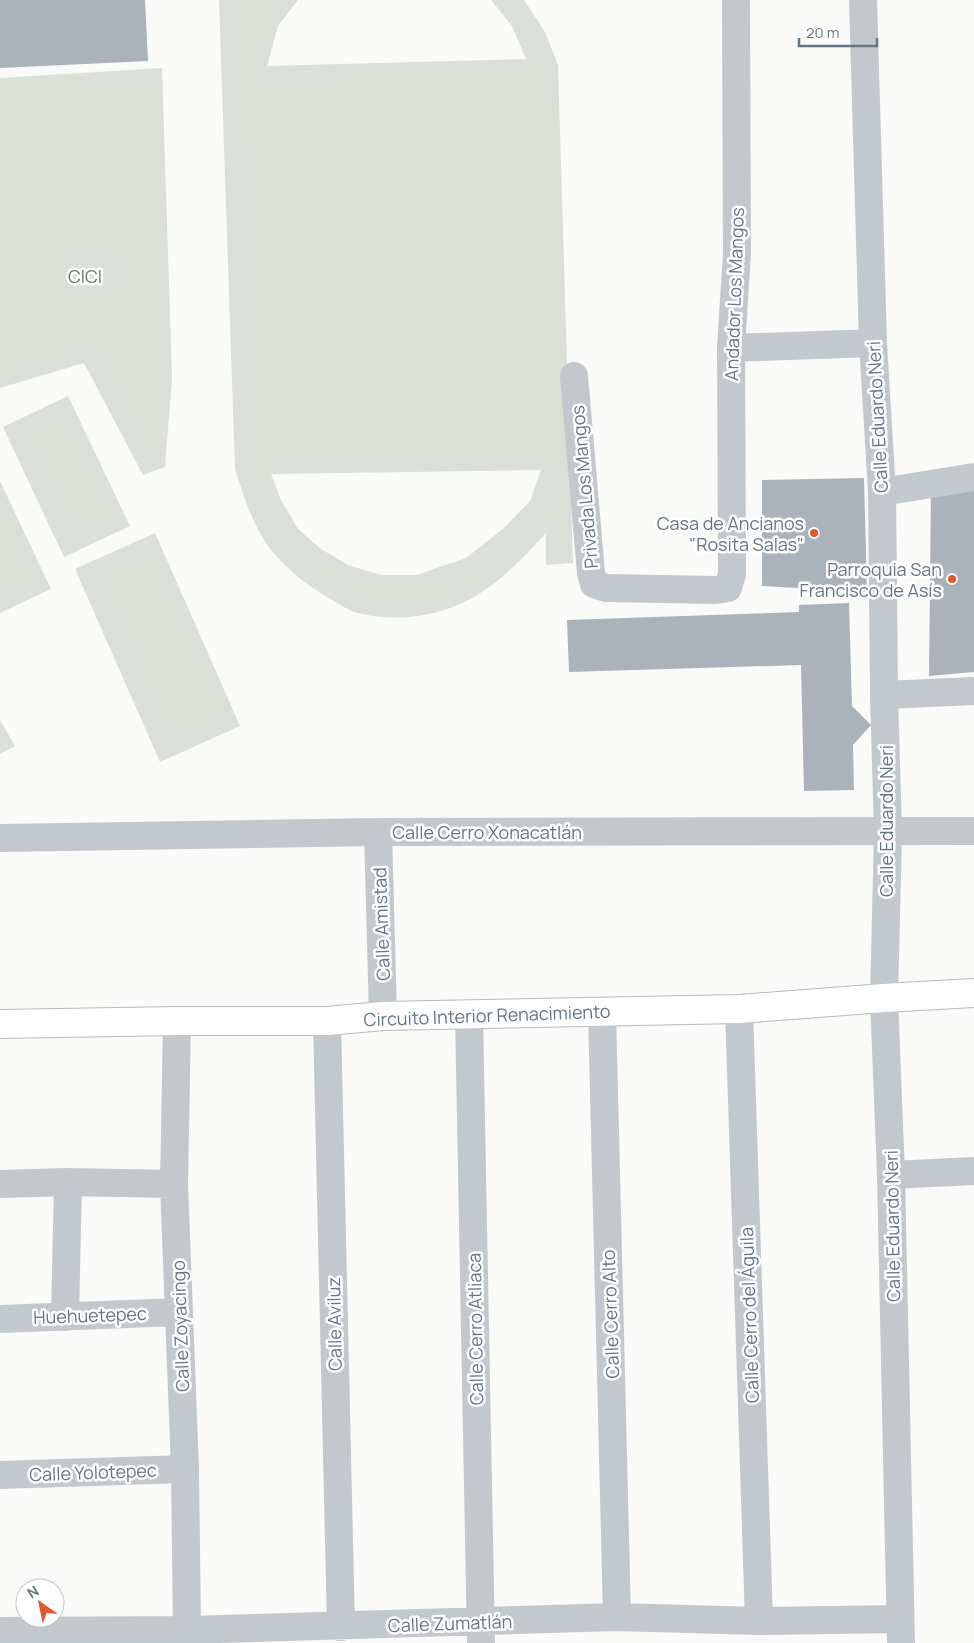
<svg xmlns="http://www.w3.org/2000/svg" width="974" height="1643" font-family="Manrope,sans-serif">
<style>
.green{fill:#dadfd7;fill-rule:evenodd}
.building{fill:#aab3b9}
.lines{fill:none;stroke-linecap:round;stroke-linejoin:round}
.major-casing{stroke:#b5babe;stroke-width:30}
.minor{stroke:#c3c8cc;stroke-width:28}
.major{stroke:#fff;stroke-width:28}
.poi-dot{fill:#e4572e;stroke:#fff;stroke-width:2}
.labels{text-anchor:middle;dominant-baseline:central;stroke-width:5;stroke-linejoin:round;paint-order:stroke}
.park-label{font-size:18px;fill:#687a64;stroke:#fff}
.street-label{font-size:18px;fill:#657683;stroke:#fff}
.poi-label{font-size:18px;fill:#657683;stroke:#fff;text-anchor:end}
</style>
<rect width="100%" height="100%" fill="#fafaf8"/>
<path class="green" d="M 219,0 L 298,0 L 278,26 L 267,66 L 526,59 L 512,26 L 491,0 L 524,0 L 545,32 L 558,65 L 573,563 L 546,565 L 546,533 C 527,554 508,574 485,590 C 449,615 401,624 358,613 C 352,612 346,608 341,605 C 315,591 291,574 272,551 C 253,527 244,497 235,469 ZM 541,470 L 530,501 L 504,528 L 466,558 L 416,575 L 381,575 L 348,565 L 321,549 L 298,529 L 281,500 L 271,474 Z
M 162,68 L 172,378 L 165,467 L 143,475 L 84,363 L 0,388 L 0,78 Z
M 68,396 L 130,526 L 64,557 L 3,427 Z
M 0,481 L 51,589 L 0,613 Z
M 155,533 L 240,726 L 160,762 L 75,569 Z
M 0,720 L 15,746 L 0,754 Z"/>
<path class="building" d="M 0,0 L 145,0 L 148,61 L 0,68 Z
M 864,478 L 867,592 L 762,586 L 762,480 Z
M 974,483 L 974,672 L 929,676 L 931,487 Z
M 849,603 L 852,706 L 871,725 L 853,745 L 854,790 L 804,791 L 801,665 L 569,672 L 567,620 L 799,612 L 799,605 Z"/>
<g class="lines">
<defs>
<path id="major" d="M 0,1024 L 177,1021 L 327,1021 L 383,1016 L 739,1009 L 884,998 L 974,993"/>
</defs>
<use href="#major" class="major-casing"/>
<path class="minor" d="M 863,0 L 873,343 L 882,492 L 884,695 L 888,832 L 884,998 L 891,1175 L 901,1643
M 731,348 L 873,343
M 574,376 L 591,573 L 594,584 L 606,588 L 716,590 L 728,588 L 732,574 L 731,348 L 737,252 L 736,0
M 882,492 L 974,477
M 884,695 L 974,691
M 378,832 L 383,1016
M 0,838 L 378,832 L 974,831
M 739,1009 L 759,1621
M 602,1012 L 617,1617
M 469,1015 L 481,1643
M 177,1021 L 174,1184 L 185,1469 L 187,1630
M 327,1021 L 341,1627
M 891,1175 L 974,1171
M 0,1184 L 68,1182 L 174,1184
M 65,1317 L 68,1182
M 0,1319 L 179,1312
M 0,1475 L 185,1469
M 0,1631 L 187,1630 L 617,1617 L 759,1621 L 900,1619"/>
<use href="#major" class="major"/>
</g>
<g class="poi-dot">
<circle cx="814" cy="533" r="5"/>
<circle cx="952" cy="579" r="5"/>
</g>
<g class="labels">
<g class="park-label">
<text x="85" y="276">CICI</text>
</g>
<g class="street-label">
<text transform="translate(734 294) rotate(-88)">Andador Los Mangos</text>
<text transform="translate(877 417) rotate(-93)">Calle Eduardo Neri</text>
<text transform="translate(584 487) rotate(-95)">Privada Los Mangos</text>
<text transform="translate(886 821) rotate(-90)">Calle Eduardo Neri</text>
<text x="487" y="832">Calle Cerro Xonacatlán</text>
<text transform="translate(381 924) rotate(-92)">Calle Amistad</text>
<text transform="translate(487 1015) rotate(-2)">Circuito Interior Renacimiento</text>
<text transform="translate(892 1226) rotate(-91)">Calle Eduardo Neri</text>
<text transform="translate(610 1314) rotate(-92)">Calle Cerro Alto</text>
<text transform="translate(90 1315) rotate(-2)">Huehuetepec</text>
<text transform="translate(749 1315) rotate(-92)">Calle Cerro del Águila</text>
<text transform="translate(334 1324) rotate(-91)">Calle Aviluz</text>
<text transform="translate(180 1326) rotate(-92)">Calle Zoyacingo</text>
<text transform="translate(475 1329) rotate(-91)">Calle Cerro Atliaca</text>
<text transform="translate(93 1472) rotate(-2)">Calle Yolotepec</text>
<text transform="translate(450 1623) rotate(-2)">Calle Zumatlán</text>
</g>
<g class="poi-label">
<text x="804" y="523">Casa de Ancianos<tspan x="804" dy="21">"Rosita Salas"</tspan></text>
<text x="942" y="569">Parroquia San<tspan x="942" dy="21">Francisco de Asís</tspan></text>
</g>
</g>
<g transform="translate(40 1603) rotate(327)"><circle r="24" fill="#ffffff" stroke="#c1c8cd"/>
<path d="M0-4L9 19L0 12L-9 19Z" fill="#e4572e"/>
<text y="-8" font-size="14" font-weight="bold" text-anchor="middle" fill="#657683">N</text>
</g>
<path d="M799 38v8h78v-8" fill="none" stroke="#657683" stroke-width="2.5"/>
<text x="806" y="38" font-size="15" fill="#657683" stroke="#ffffff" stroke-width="4" paint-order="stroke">20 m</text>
</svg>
